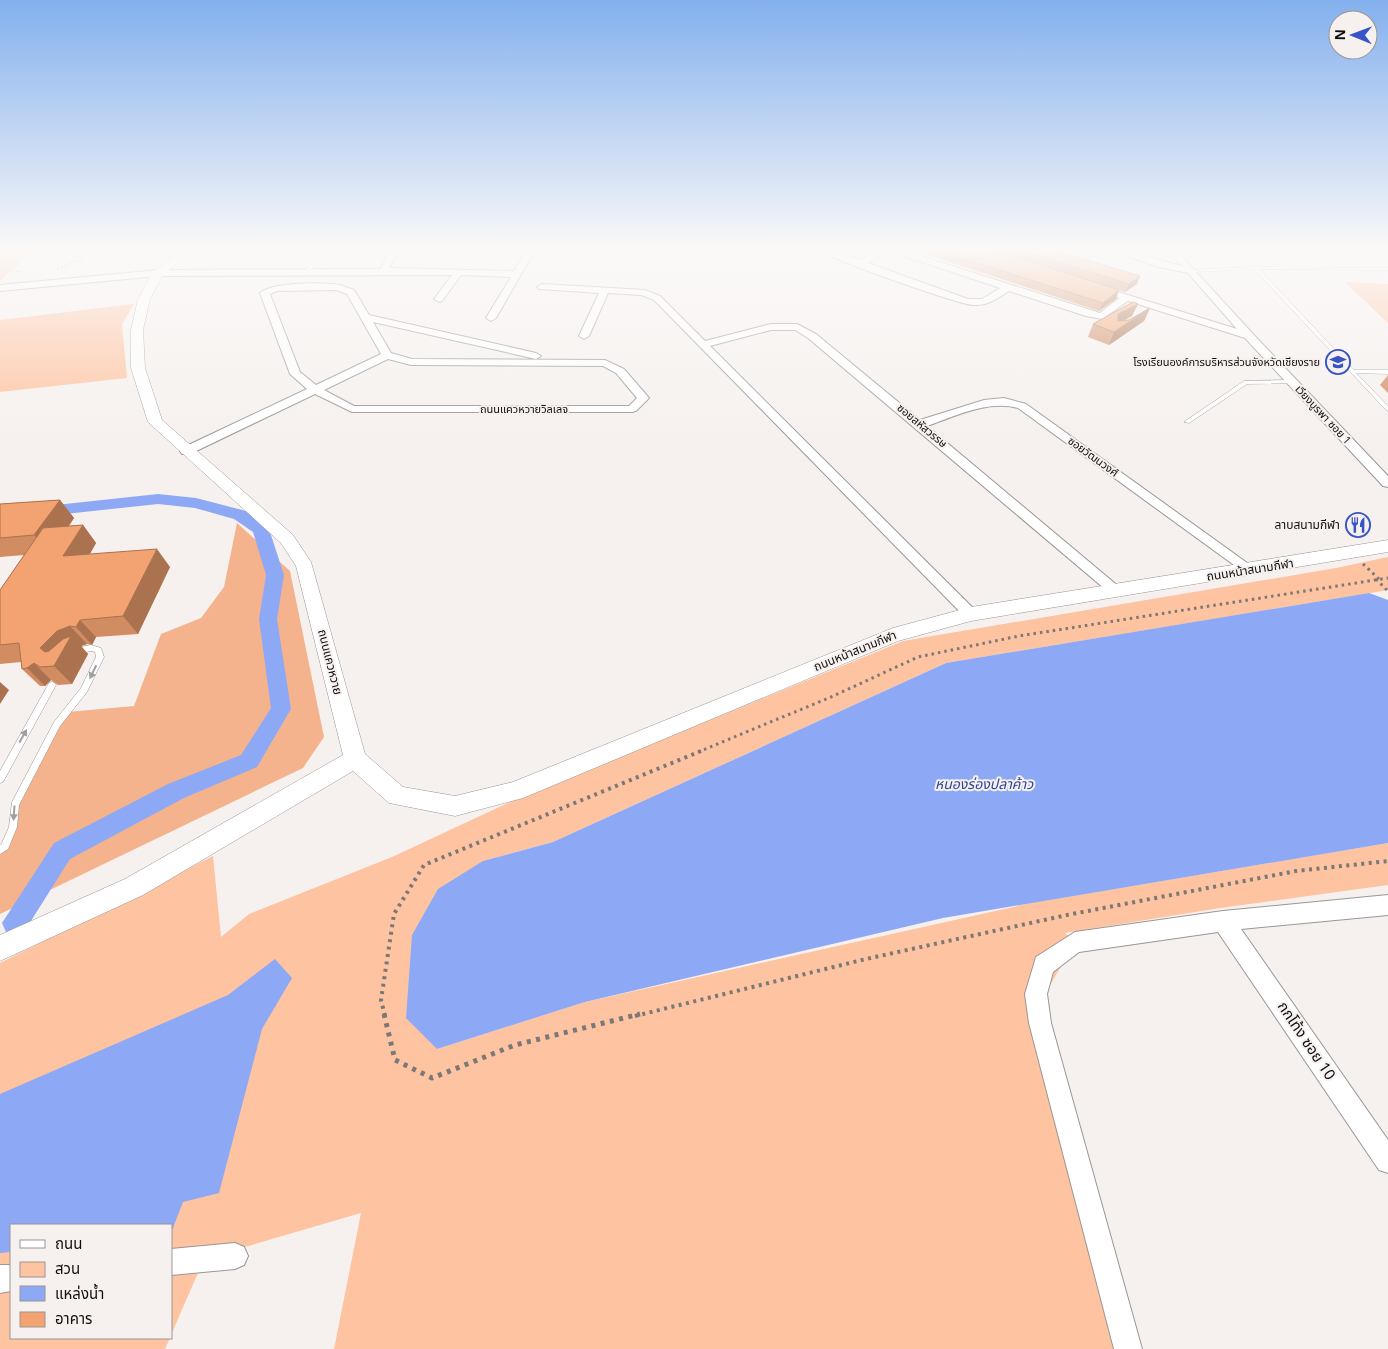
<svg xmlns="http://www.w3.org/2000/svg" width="1388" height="1349" font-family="Georgia,'Noto Sans Thai',serif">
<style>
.green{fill:#fec3a1}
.forest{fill:#f4b38c}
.water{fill:#8da9f6}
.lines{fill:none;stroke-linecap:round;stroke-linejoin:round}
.canal{fill:#8da9f6;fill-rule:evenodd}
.service-casing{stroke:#9a9694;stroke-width:1}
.minor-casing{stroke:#9a9694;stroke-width:2}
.tertiary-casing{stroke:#9a9694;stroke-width:1}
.path-far3{stroke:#7c7877;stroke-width:2;stroke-dasharray:1 2.5;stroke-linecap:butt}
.path-far2{stroke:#7c7877;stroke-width:3;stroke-dasharray:2.5 4;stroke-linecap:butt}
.path-far1{stroke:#7c7877;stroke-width:4;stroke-dasharray:3 4.5;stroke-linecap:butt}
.path{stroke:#7c7877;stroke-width:5;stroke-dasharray:4 5.5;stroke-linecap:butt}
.service{fill:#fff;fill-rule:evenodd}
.minor{fill:#fff;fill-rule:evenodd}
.tertiary{fill:#fff;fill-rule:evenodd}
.wall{fill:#d18c61}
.shaded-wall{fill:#aa724f}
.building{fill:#f3a371;stroke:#aa724f}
.oneway{fill:#9f9f9e}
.labels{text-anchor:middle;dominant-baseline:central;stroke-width:4;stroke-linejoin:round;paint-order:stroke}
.far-poi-label{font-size:11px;fill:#100e0d;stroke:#f6f1ef;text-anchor:end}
.far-street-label{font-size:11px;fill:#100e0d;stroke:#f6f1ef}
.poi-label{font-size:12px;fill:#100e0d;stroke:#f6f1ef;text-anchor:end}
.street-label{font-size:12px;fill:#100e0d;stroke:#f6f1ef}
.water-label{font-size:14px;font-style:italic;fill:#2c449c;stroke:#f6f1ef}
.near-street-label{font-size:15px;fill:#100e0d;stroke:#f6f1ef}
</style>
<rect width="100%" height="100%" fill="#f6f1ef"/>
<path class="green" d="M 0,250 L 34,250 L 0,281 Z
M 1345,282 L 1388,284 L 1388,323 Z
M 134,304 L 122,324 L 127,378 L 0,392 L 0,320 Z
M 1388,557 L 1388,590 L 946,663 L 553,842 L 483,861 L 437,1049 L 585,1002 L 1031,903 L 1388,843 L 1388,885 L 1220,908 L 1065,933 L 1075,942 L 1038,1006 L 1129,1349 L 334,1349 L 361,1213 L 204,1259 L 171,1335 L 171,1225 L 11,1225 L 11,1338 L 170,1338 L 165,1349 L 0,1349 L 0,963 L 213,856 L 221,937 L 249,914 L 392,857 L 510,802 L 903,641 L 1336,568 Z"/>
<path class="forest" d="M 237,523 L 290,571 L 324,737 L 303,768 L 0,914 L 0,850 L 5,846 L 15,805 L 67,712 L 134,706 L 161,634 L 201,618 L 224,587 Z"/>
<path class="water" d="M 1369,593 L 1388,600 L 1388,843 L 943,918 L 585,1002 L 437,1049 L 406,1018 L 412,935 L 438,889 L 483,861 L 553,842 L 946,663 Z
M 275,959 L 292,978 L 262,1029 L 219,1193 L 183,1202 L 171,1233 L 171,1225 L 11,1225 L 11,1252 L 0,1253 L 0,1094 L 228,995 Z"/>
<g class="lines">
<path class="canal" d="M 158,494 L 196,498 L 246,511 L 269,529 L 284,575 L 277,619 L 291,709 L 257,767 L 184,798 L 70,859 L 24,932 L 15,935 L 6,932 L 2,923 L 54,843 L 168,784 L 241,755 L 271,708 L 259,619 L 266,575 L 253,532 L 234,519 L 195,508 L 158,504 L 0,521 L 0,511 Z"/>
<defs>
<path id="service" d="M 332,250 L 336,250 L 320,259 L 306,274 L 304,274 L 304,272 L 318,257 Z
M 1255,267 L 1388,268 L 1388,270 L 1259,269 L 1354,370 L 1388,370 L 1388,374 L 1356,373 L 1388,406 L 1388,411 L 1386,410 L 1254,269 L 1191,272 L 1189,271 L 1191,270 Z
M 1292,380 L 1295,382 L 1294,383 L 1247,384 L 1189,423 L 1184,422 L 1244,381 Z
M 91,645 L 101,648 L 104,657 L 87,692 L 60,726 L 19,805 L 17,827 L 8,849 L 0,854 L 0,845 L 2,843 L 9,827 L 12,802 L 54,722 L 81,688 L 96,657 L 95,652 L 91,651 L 76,654 L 72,651 L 76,648 Z
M 52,682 L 55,683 L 56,685 L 3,782 L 0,783 L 0,771 L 49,683 Z"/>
<path id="minor" d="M 391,250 L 399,250 L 389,268 L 514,271 L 527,250 L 535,250 L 496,318 L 491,321 L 486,318 L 511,277 L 461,275 L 442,301 L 439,302 L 434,299 L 452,275 L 158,276 L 0,291 L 0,285 L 158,270 L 380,269 Z
M 819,250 L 830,250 L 860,260 L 881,250 L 902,250 L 1100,313 L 1119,298 L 1093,290 L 1093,286 L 1096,285 L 1237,329 L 1188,273 L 1159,267 L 1110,250 L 1122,250 L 1182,266 L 1168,250 L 1176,250 L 1253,334 L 1388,476 L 1388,487 L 1383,486 L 1245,338 L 1128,301 L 1102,319 L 1086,316 L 1009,291 C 998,298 988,306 974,305 C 959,305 828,258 819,250 ZM 891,250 L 892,252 L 1000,288 L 982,299 L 968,299 L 868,263 Z
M 1249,250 L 1292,250 L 1288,253 L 1253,253 Z
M 542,284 L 645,290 L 660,296 L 705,341 L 771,324 L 797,324 L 816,334 L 920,420 L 984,400 L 1004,398 L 1026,404 L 1257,570 L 1250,575 L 1245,573 L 1018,408 C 987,400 956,416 927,426 L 1124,591 L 1117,596 L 1112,595 L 808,338 L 795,330 L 771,330 L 710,346 L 979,614 L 976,618 L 966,618 L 654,300 L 641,295 L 608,293 L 589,336 L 584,339 L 579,336 L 599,293 L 539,289 L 537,287 Z
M 340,285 L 354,290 L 369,315 L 536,353 L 541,356 L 536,359 L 373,322 L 391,353 L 412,359 L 605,360 L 624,369 L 649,398 L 636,411 L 632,412 L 352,412 L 315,394 L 190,454 L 182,454 L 180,451 L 182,448 L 307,389 L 290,374 L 260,293 C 272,282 324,282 340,285 ZM 336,290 L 347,294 L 381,354 L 316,385 L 300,372 L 270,294 L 277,291 ZM 388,359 L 411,365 L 603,366 L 616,373 L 637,398 L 629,406 L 354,406 L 324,390 Z
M 1388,895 L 1388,915 L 1241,929 L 1388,1140 L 1388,1173 L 1379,1170 L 1218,932 L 1079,952 L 1053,972 L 1047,994 L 1051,1023 L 1142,1349 L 1114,1349 L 1029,1023 L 1025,994 L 1036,957 L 1075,932 L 1223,911 Z
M 235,1243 L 244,1247 L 248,1256 L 244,1265 L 235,1269 L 171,1275 L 171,1249 Z
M 0,1265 L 11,1265 L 11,1291 L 0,1293 Z"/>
<path id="tertiary" d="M 182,250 L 193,250 L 163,275 L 150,299 L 143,330 L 145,368 L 162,420 L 293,535 L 311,562 L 365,754 L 403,787 L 455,796 L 513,782 L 893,628 L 971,607 L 1388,540 L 1388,552 L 971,621 L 898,641 L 523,798 L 455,816 L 389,803 L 353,771 L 143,895 L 0,961 L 0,935 L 125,879 L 343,755 L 296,566 L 281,543 L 148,422 L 131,368 L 131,330 L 138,299 L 152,273 Z"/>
</defs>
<use href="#service" class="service-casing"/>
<use href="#minor" class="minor-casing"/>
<use href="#tertiary" class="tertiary-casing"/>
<path class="path-far3" d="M 58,269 L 81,259 L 94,250
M 17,271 L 24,272"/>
<path class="path-far2" d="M 1363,564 L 1379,579
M 1376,579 L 1388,591
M 698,752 L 831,697 L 918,657 L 1019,636 L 1388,578"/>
<path class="path-far1" d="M 385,1016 L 381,1000 L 394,914 L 424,865 L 701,751
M 635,1016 L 866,959 L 1067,915 L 1296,871 L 1388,861"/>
<path class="path" d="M 384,1014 L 395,1060 L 432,1078 L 515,1045 L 640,1014"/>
<use href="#service" class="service"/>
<use href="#minor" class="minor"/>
<use href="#tertiary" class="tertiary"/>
</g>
<path class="wall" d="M 926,250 L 1054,250 L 1137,284 L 1125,292 L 1069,274 L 1116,299 L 1099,311 L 925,254 Z
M 1150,308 L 1144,321 L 1109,345 L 1088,337 L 1093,324 L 1132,316 L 1124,321 L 1129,320 Z
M 1388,375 L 1388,393 L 1380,385 Z
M 60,500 L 74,518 L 69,526 L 83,525 L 96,543 L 90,554 L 170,567 L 138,634 L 96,637 L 92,645 L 87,644 L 81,646 L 88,654 L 72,684 L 58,685 L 51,680 L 45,686 L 40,686 L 22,669 L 21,662 L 0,664 L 0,590 L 24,555 L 0,557 L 0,504 Z"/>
<path class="shaded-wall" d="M 1140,276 L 1137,284 L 1125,292 L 1129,284 Z
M 1119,290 L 1116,299 L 1099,311 L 1103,303 Z
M 1138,304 L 1132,316 L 1113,326 L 1118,314 Z
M 1150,308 L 1144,321 L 1109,345 L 1114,332 Z
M 60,500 L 74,518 L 50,553 L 34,535 Z
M 83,525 L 96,543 L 78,574 L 63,556 Z
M 157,549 L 170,567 L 138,634 L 123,616 Z
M 80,620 L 96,637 L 92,645 L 76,627 Z
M 70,626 L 87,644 L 81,646 L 88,654 L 72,684 L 54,666 L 40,648 L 57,631 Z
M 34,663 L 51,680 L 45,686 L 27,668 Z
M 0,682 L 9,690 L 0,704 Z"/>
<path class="building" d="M 937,250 L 995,250 L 1119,290 L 1103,303 Z
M 1019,250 L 1054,250 L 1140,276 L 1129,284 Z
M 1133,302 L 1138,304 L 1118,314 L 1118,321 L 1129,320 L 1150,308 L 1114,332 L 1093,324 Z
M 60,500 L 34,535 L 0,538 L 0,504 Z
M 83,525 L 63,556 L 157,549 L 123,616 L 80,620 L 76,627 L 70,626 L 57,631 L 40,648 L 45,652 L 49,651 L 63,639 L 71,636 L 54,666 L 40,667 L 34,663 L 27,668 L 22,669 L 19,643 L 0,645 L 0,590 L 43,528 Z"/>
<defs><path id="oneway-solid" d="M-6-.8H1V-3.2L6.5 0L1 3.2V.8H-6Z" transform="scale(1.25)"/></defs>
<g class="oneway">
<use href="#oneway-solid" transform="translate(93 672) rotate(116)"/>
<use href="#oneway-solid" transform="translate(23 736) rotate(-61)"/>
<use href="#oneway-solid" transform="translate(14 813) rotate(94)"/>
</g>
<linearGradient id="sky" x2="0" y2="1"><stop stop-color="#83b0ee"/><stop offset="0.57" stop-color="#fbf9f8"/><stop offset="1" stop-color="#fbf9f8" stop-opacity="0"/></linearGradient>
<rect width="1388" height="438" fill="url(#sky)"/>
<defs>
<symbol id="school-ring" viewBox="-11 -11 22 22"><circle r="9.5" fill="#f6f1ef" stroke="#3754c6" stroke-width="1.5"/><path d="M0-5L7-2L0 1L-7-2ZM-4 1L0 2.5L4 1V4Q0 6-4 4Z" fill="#3754c6"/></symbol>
<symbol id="restaurant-ring" viewBox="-11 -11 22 22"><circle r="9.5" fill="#f6f1ef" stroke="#3754c6" stroke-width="1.5"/><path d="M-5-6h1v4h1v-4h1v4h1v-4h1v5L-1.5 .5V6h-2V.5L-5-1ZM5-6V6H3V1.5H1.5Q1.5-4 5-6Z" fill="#3754c6"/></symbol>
</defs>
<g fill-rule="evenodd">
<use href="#school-ring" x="1324" y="348" width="28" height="28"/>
<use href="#restaurant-ring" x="1344" y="511" width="28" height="28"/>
</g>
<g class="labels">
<g class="far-poi-label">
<text x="1320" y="362">โรงเรียนองค์การบริหารส่วนจังหวัดเชียงราย</text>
</g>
<g class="far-street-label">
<text x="524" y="409">ถนนแควหวายวิลเลจ</text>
<text transform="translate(1323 415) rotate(47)">เวียงบูรพา ซอย 1</text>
<text transform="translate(922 426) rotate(40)">ซอยสหัสวรรษ</text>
<text transform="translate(1093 457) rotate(36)">ซอยวัฒนวงศ์</text>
</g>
<g class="poi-label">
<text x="1340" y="525">ลาบสนามกีฬา</text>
</g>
<g class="street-label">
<text transform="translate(1250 570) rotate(-9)">ถนนหน้าสนามกีฬา</text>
<text transform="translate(855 651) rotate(-22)">ถนนหน้าสนามกีฬา</text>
<text transform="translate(330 662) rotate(76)">ถนนแควหวาย</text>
</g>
<g class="water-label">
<text x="984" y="784">หนองร่องปลาค้าว</text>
</g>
<g class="near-street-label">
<text transform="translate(1306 1041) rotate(56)">กกโท้ง ซอย 10</text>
</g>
</g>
<rect x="10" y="1224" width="162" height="115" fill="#f6f1ef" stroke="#9a9695"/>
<rect x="20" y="1240" width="25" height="8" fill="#ffffff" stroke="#9a9695"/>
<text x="55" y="1249" font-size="15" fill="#100e0d">ถนน</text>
<rect x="20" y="1262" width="25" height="15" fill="#fec3a1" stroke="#9a9695"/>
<text x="55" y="1274" font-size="15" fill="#100e0d">สวน</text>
<rect x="20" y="1286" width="25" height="15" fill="#8da9f6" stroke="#9a9695"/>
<text x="55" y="1299" font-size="15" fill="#100e0d">แหล่งน้ำ</text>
<rect x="20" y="1312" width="25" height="15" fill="#f3a371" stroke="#9a9695"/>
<text x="55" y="1324" font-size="15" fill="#100e0d">อาคาร</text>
<g transform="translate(1353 35) rotate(271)"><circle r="24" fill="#f6f1ef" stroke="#9a9695"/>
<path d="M0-4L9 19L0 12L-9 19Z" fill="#3754c6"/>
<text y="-8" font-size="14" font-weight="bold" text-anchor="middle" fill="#100e0d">N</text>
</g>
</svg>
